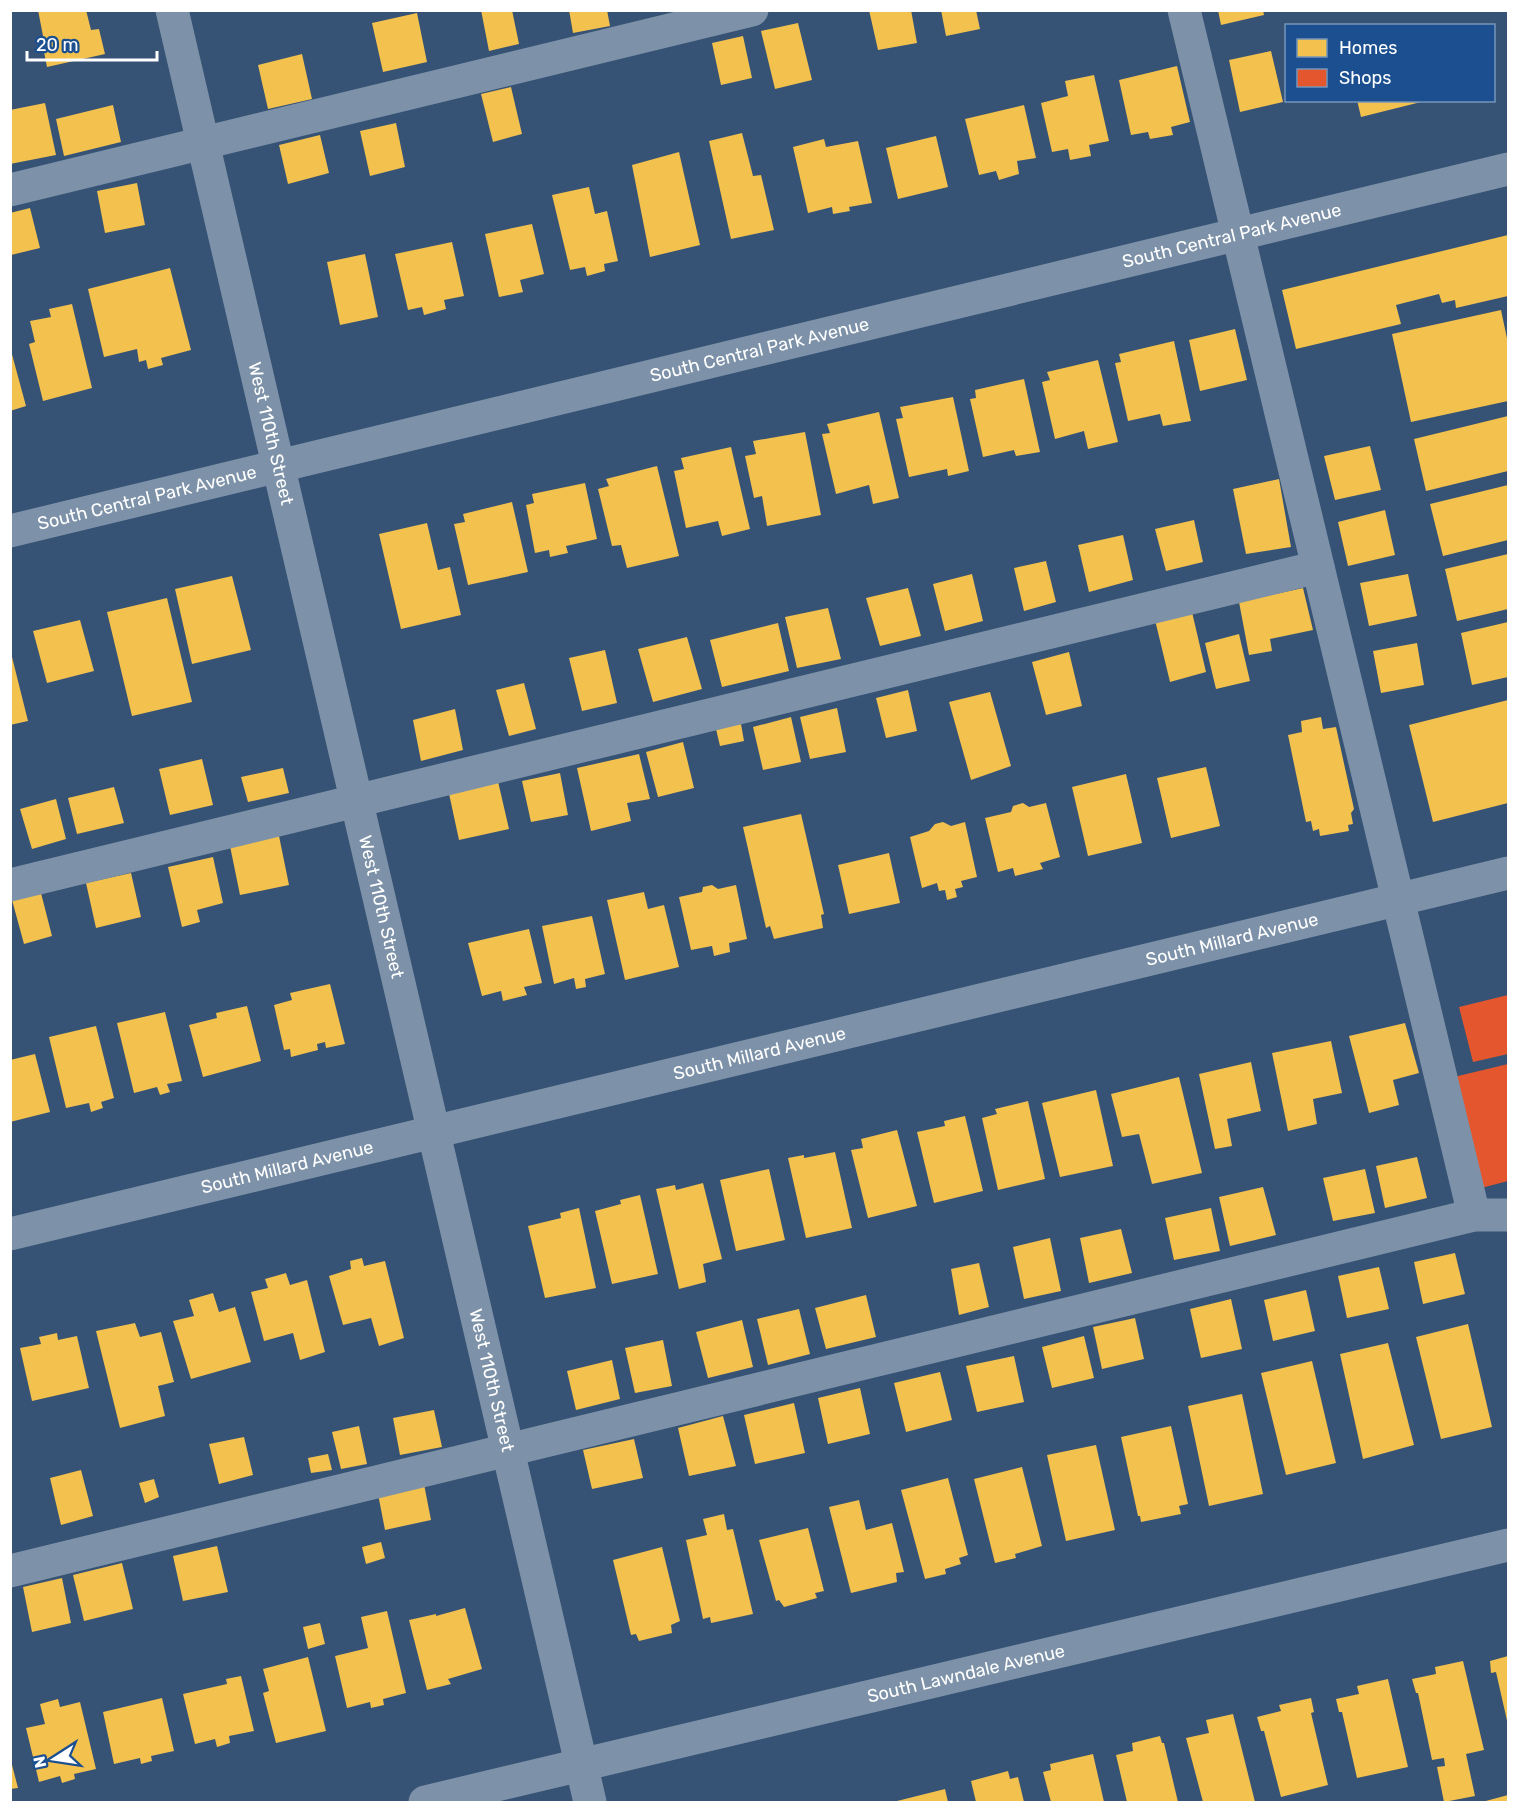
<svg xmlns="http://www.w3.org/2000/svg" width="1519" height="1813" font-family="Rubik,sans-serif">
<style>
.homes{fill:#f2c14e}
.shops{fill:#e4572e}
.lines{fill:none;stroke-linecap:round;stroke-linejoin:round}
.minor{stroke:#7d92a8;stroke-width:33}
.labels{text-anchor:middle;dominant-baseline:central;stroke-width:6;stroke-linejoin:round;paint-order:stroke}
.street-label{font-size:18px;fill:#fff;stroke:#1b4f8f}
</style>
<rect width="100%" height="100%" fill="#365274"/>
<path class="homes" d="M 38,10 L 86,10 L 91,30 L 99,29 L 105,54 L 47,67 L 42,42 L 44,41 Z
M 481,10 L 512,10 L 519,44 L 489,51 Z
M 569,10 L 607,10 L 610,26 L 573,33 Z
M 869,10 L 911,10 L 917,43 L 878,50 Z
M 941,10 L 976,10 L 980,29 L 946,36 Z
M 1218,10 L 1263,10 L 1264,15 L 1221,25 Z
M 417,13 L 427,62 L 383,72 L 372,23 Z
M 798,23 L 812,80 L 775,89 L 761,31 Z
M 743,36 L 752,78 L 721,85 L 712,43 Z
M 1271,51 L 1283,102 L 1240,112 L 1229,60 Z
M 302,54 L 312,99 L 268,109 L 258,65 Z
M 1177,66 L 1190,122 L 1171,127 L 1173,135 L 1150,139 L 1148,132 L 1131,135 L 1119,80 Z
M 1094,75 L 1109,141 L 1089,145 L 1091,156 L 1070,160 L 1068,149 L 1052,152 L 1041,103 L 1068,96 L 1065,81 Z
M 511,87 L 522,134 L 493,142 L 481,94 Z
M 1357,100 L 1424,100 L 1425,101 L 1361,117 Z
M 45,103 L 56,155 L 10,164 L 10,110 Z
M 113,105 L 121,142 L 64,156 L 56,119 Z
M 1024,105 L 1036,158 L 1017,161 L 1019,174 L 999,180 L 996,171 L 979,175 L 965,119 Z
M 396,123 L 405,167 L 370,176 L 360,131 Z
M 742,133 L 753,176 L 761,175 L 774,230 L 731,239 L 709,141 Z
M 320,135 L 329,173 L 288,184 L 279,145 Z
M 936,136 L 948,187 L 898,199 L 886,148 Z
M 824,139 L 826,147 L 858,141 L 872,203 L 849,207 L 850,211 L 833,214 L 832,207 L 808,213 L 793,147 Z
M 679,152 L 700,245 L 650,257 L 632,165 Z
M 137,183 L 145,225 L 105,233 L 97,191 Z
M 589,187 L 595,214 L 607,211 L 618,261 L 604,264 L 605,271 L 587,276 L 585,267 L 570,270 L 552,195 Z
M 30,208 L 40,248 L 11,255 L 10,213 Z
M 532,224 L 544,274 L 520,280 L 523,292 L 499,297 L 485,234 Z
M 1508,235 L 1508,296 L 1456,308 L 1455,300 L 1442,303 L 1439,294 L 1396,305 L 1401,324 L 1296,349 L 1282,290 Z
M 452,242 L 464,296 L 444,300 L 446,309 L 424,315 L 422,307 L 408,310 L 395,254 Z
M 365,254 L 378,317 L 340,325 L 327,262 Z
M 170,268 L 191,350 L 161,358 L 163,365 L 148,369 L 146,360 L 139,362 L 137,349 L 104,357 L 88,289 Z
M 72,304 L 92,388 L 43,401 L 29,344 L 35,342 L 30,321 L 51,317 L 49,309 Z
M 1501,310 L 1508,343 L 1508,401 L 1411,422 L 1392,334 Z
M 1235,329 L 1247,380 L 1200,391 L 1189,340 Z
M 1174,341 L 1191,421 L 1163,426 L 1160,414 L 1128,421 L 1115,363 L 1121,362 L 1119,354 Z
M 10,347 L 26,406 L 10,411 Z
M 1098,360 L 1118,442 L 1088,449 L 1084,431 L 1055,439 L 1042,382 L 1050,380 L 1047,372 Z
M 1024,379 L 1040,452 L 1016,456 L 1014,450 L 983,457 L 970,399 L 976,398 L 975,390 Z
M 953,397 L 969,471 L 948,476 L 947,469 L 909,477 L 896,419 L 903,418 L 900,407 Z
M 879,412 L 899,498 L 873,504 L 869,485 L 836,494 L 822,434 L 830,433 L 827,424 Z
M 1508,416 L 1508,471 L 1426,491 L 1414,439 Z
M 805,432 L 821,515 L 767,526 L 762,496 L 754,498 L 745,456 L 756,454 L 753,441 Z
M 1370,446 L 1381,490 L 1335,500 L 1324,456 Z
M 731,447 L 750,529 L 722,536 L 718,521 L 686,528 L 674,471 L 684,469 L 681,458 Z
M 657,466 L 679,556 L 627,568 L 621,545 L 612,546 L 598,489 L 609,486 L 606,479 Z
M 1279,479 L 1291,547 L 1246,554 L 1233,489 Z
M 585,483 L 597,539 L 566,546 L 568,553 L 550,557 L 549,550 L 535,553 L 526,505 L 534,503 L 532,494 Z
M 1508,485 L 1508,540 L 1443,556 L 1430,504 Z
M 512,502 L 528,572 L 468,585 L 454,524 L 465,522 L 463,514 Z
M 1385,510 L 1395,555 L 1348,566 L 1338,522 Z
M 1194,520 L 1203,562 L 1166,571 L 1155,529 Z
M 427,523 L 438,570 L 450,567 L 461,615 L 401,629 L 379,534 Z
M 1123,535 L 1133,580 L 1089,592 L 1078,545 Z
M 1508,554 L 1508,609 L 1457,621 L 1445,569 Z
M 1046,561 L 1056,602 L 1024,611 L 1014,568 Z
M 972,574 L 983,621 L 945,631 L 933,584 Z
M 1408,574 L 1417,616 L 1369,626 L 1360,583 Z
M 232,576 L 251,650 L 192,664 L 175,589 Z
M 908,588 L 921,636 L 880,646 L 866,598 Z
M 1303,588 L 1313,630 L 1270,639 L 1272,651 L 1249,655 L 1239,602 Z
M 167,598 L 192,702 L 132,716 L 107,612 Z
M 828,608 L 841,659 L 797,668 L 785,617 Z
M 1192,612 L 1206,672 L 1170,682 L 1155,620 Z
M 80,620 L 94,671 L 47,683 L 33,631 Z
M 1508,622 L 1508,677 L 1472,685 L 1461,633 Z
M 778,623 L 789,671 L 722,687 L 710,640 Z
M 1239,634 L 1250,681 L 1216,689 L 1205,643 Z
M 687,637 L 702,689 L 653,702 L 638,649 Z
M 1417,643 L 1424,685 L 1381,693 L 1373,651 Z
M 10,649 L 28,721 L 10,725 Z
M 605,650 L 617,703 L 582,711 L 569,658 Z
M 1069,652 L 1082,706 L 1046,715 L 1032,662 Z
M 524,683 L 536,729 L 509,736 L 496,690 Z
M 908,690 L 917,731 L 886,738 L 876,698 Z
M 990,692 L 1011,766 L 971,780 L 949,702 Z
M 1508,700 L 1508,803 L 1433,822 L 1409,725 Z
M 837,708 L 846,752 L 810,759 L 800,717 Z
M 455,709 L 463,750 L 421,761 L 413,720 Z
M 791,717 L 801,762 L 763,770 L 753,727 Z
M 1321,717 L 1323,729 L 1336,727 L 1354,809 L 1351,813 L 1353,824 L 1348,825 L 1349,831 L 1320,836 L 1319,829 L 1313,831 L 1311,821 L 1306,822 L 1288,735 L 1302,732 L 1301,721 Z
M 741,724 L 744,741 L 720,746 L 716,729 Z
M 683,742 L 694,788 L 658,797 L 646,752 Z
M 639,754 L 650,799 L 627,803 L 631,821 L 591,831 L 577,768 Z
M 202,759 L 213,805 L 170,815 L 159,769 Z
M 1206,767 L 1220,826 L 1171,838 L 1157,778 Z
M 283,768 L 289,793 L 248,802 L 241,777 Z
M 560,773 L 568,815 L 531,822 L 522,781 Z
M 1126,774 L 1142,843 L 1088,856 L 1072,787 Z
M 497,777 L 509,829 L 459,840 L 448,789 Z
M 114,787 L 124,823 L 77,834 L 68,798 Z
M 56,799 L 66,839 L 32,849 L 20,809 Z
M 1023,803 L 1029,807 L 1046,803 L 1060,857 L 1040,863 L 1043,869 L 1015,876 L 1013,868 L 998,872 L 985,818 L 1011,812 L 1013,806 Z
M 801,814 L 824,914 L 821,915 L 823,928 L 774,939 L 770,926 L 766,928 L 743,827 Z
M 943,822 L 951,826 L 965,822 L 977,877 L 961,881 L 963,887 L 955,889 L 957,897 L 947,900 L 945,890 L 939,891 L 937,883 L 922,888 L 910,837 L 929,831 L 935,824 Z
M 279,836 L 289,885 L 240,895 L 230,846 Z
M 889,853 L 900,903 L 849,914 L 838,865 Z
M 213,857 L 223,903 L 197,910 L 200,922 L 182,927 L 168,867 Z
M 131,873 L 141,917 L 96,928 L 86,883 Z
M 712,885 L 718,889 L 736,885 L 747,939 L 729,943 L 730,952 L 714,956 L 712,946 L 691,950 L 679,897 L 702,892 L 703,887 Z
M 644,892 L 648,909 L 664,905 L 679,967 L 625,980 L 607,900 Z
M 41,893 L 52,936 L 24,944 L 12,900 Z
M 592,916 L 605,974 L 585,979 L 586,987 L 576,989 L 574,978 L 554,984 L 542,926 Z
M 529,929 L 542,983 L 524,987 L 527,995 L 503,1001 L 501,991 L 482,996 L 468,943 Z
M 330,984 L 345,1044 L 326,1048 L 325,1042 L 317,1044 L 318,1050 L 291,1057 L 290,1049 L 284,1050 L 274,1005 L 292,1000 L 290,993 Z
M 247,1006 L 261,1061 L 203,1077 L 189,1025 L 217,1018 L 216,1013 Z
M 165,1012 L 182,1081 L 167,1084 L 170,1092 L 160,1095 L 157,1087 L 134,1093 L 117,1023 Z
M 1405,1023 L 1419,1073 L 1393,1080 L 1399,1105 L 1369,1113 L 1349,1036 Z
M 96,1026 L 114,1098 L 101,1102 L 103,1108 L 91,1112 L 89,1103 L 66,1108 L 49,1037 Z
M 1331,1041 L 1342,1093 L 1313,1099 L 1317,1124 L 1288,1131 L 1272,1053 Z
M 35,1054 L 50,1112 L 10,1122 L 10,1060 Z
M 1251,1062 L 1261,1111 L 1227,1119 L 1232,1146 L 1215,1149 L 1199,1074 Z
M 1179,1077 L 1202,1173 L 1152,1184 L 1139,1134 L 1122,1137 L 1111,1094 Z
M 1096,1090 L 1113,1166 L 1060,1177 L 1042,1103 Z
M 1028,1101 L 1045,1179 L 998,1190 L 982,1118 L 997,1114 L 995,1109 Z
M 965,1116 L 983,1191 L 934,1203 L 917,1132 L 945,1126 L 944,1121 Z
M 897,1130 L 917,1206 L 868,1218 L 851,1150 L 863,1148 L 861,1139 Z
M 835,1152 L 852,1228 L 806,1238 L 788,1158 L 804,1155 L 804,1158 Z
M 1417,1157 L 1427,1198 L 1385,1208 L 1376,1166 Z
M 769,1169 L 785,1240 L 736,1251 L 720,1180 Z
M 1365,1169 L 1375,1213 L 1333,1221 L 1323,1178 Z
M 703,1183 L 722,1259 L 703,1264 L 706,1282 L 679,1289 L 656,1189 L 675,1185 L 676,1190 Z
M 1263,1187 L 1276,1235 L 1230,1246 L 1219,1197 Z
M 640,1195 L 658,1274 L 612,1284 L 595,1211 L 621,1204 L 620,1200 Z
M 579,1208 L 596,1288 L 545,1298 L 528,1226 L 561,1218 L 560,1213 Z
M 1211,1208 L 1220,1251 L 1174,1260 L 1165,1218 Z
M 1121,1229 L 1132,1273 L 1089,1283 L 1080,1238 Z
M 1050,1238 L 1061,1291 L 1024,1299 L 1013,1247 Z
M 1455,1253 L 1465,1294 L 1423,1304 L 1414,1262 Z
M 362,1258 L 364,1266 L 385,1261 L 404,1338 L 379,1346 L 371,1318 L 343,1325 L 329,1276 L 351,1269 L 350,1261 Z
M 979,1263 L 989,1307 L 959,1315 L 951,1269 Z
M 1379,1267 L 1389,1309 L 1347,1318 L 1338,1276 Z
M 286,1273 L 290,1285 L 307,1280 L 325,1352 L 300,1360 L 293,1333 L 264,1341 L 251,1292 L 268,1288 L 265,1279 Z
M 1306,1290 L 1315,1331 L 1273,1341 L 1264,1300 Z
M 213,1293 L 219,1312 L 235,1307 L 251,1362 L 191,1379 L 173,1321 L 194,1316 L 189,1300 Z
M 866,1295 L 876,1337 L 826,1349 L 815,1308 Z
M 1231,1299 L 1242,1349 L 1201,1358 L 1190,1309 Z
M 799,1309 L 810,1354 L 768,1365 L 757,1319 Z
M 1135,1318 L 1144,1359 L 1102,1369 L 1093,1327 Z
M 742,1320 L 753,1367 L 708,1378 L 696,1332 Z
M 135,1323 L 140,1337 L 161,1332 L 174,1382 L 158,1386 L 165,1416 L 120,1428 L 96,1331 Z
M 1468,1324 L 1492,1427 L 1441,1439 L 1416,1337 Z
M 57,1333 L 58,1340 L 77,1336 L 89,1388 L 32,1401 L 20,1348 L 41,1344 L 39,1337 Z
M 1084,1336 L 1094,1378 L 1052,1388 L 1042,1347 Z
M 663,1340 L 672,1386 L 635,1393 L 625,1348 Z
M 1388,1343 L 1414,1445 L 1363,1459 L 1340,1354 Z
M 1014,1356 L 1024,1402 L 977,1412 L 966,1366 Z
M 612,1360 L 620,1399 L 576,1410 L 567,1371 Z
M 1312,1361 L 1336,1463 L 1286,1475 L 1261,1373 Z
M 940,1372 L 952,1420 L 906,1432 L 894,1383 Z
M 860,1388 L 870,1434 L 828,1444 L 818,1398 Z
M 1242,1394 L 1263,1494 L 1209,1506 L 1188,1406 Z
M 794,1403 L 805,1453 L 755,1464 L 744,1415 Z
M 434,1410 L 442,1447 L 400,1455 L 393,1418 Z
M 723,1416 L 736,1466 L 689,1476 L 678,1428 Z
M 359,1426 L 367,1464 L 341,1469 L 332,1432 Z
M 1171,1426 L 1188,1504 L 1179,1506 L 1181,1514 L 1141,1522 L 1140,1516 L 1138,1516 L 1121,1437 Z
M 244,1437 L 253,1475 L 219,1484 L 209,1444 Z
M 634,1439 L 643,1478 L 592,1489 L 583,1450 Z
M 1096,1445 L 1115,1530 L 1066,1541 L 1047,1455 Z
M 328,1454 L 332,1470 L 311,1473 L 308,1458 Z
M 1022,1467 L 1042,1546 L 1015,1554 L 1016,1558 L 995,1563 L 974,1479 Z
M 81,1470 L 93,1516 L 61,1525 L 50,1478 Z
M 948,1478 L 968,1555 L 959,1558 L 961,1564 L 945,1569 L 946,1574 L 925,1579 L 901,1490 Z
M 154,1479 L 159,1497 L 145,1503 L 139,1483 Z
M 424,1484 L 431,1520 L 385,1530 L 378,1494 Z
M 859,1500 L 866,1530 L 892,1523 L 904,1572 L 896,1573 L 897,1582 L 851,1593 L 829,1507 Z
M 724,1514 L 727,1530 L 733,1529 L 753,1614 L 711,1623 L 710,1617 L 703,1619 L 686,1540 L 707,1535 L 703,1519 Z
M 808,1528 L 824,1591 L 815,1593 L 817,1598 L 784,1607 L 779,1600 L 776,1601 L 759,1540 Z
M 381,1542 L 385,1558 L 366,1564 L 362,1547 Z
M 217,1546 L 228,1592 L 183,1601 L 173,1556 Z
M 662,1547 L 680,1621 L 671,1625 L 672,1633 L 639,1641 L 636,1634 L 631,1635 L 613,1560 Z
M 122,1563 L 133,1609 L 84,1621 L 73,1575 Z
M 62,1578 L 71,1623 L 32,1632 L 23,1587 Z
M 465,1608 L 482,1669 L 448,1679 L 451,1684 L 427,1690 L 409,1620 L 436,1614 L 436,1616 Z
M 387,1611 L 406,1693 L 383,1699 L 384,1705 L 371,1708 L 370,1702 L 347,1708 L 335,1656 L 368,1648 L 361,1617 Z
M 320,1623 L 325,1644 L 308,1649 L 303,1627 Z
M 1508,1656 L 1508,1725 L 1496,1672 L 1491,1673 L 1490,1661 Z
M 308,1657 L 326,1731 L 276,1743 L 263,1693 L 269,1691 L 263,1669 Z
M 1463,1661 L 1484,1750 L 1466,1754 L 1475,1796 L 1444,1802 L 1437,1767 L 1445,1766 L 1444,1758 L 1432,1760 L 1418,1693 L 1416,1693 L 1412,1679 L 1436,1674 L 1435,1667 Z
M 241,1676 L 254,1731 L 229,1736 L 230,1743 L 217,1747 L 215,1739 L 195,1744 L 183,1694 L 227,1684 L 226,1679 Z
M 1388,1679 L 1408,1767 L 1357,1778 L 1342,1712 L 1339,1712 L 1336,1699 L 1359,1694 L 1357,1686 Z
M 162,1698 L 174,1751 L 151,1756 L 152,1761 L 141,1764 L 140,1758 L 114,1764 L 103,1712 Z
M 1311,1698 L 1314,1712 L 1311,1713 L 1328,1785 L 1281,1797 L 1264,1731 L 1261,1731 L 1257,1717 L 1281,1711 L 1279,1705 Z
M 58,1699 L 60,1707 L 80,1702 L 96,1769 L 74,1774 L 75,1779 L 62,1783 L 60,1776 L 39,1782 L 26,1728 L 45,1724 L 40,1704 Z
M 1233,1714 L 1255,1802 L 1203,1802 L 1186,1738 L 1209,1733 L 1206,1720 Z
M 1160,1736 L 1162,1743 L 1164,1743 L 1178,1802 L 1127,1802 L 1116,1755 L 1133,1751 L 1132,1743 Z
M 1093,1754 L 1104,1802 L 1051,1802 L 1043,1772 L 1051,1770 L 1050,1764 Z
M 10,1757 L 18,1788 L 10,1789 Z
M 1008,1771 L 1010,1779 L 1018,1777 L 1024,1802 L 976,1802 L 971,1781 Z
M 945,1789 L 948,1802 L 893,1802 Z
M 1508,1795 L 1508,1802 L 1482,1802 Z"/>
<path class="shops" d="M 1508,995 L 1508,1054 L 1473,1062 L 1459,1007 Z
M 1508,1064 L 1508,1181 L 1481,1188 L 1454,1077 Z"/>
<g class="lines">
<g class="minor">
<path id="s1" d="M 172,10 L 590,1802"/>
<path d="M 1184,10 L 1474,1215"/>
<path d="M 10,190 L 752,10"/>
<path id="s2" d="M 10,531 L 1508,169"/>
<path d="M 10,885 L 1318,567"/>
<path id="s3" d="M 10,1234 L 1508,873"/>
<path d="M 10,1571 L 1474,1215 L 1508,1215"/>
<path id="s4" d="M 425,1802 L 1508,1545"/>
</g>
</g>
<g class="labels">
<g class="street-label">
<text stroke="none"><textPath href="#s2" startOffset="1257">South Central Park Avenue</textPath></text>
<text stroke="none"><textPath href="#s2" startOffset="771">South Central Park Avenue</textPath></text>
<text stroke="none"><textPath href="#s1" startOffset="435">West 110th Street</textPath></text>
<text stroke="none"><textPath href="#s2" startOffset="141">South Central Park Avenue</textPath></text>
<text stroke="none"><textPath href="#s1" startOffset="921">West 110th Street</textPath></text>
<text stroke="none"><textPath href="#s3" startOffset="1257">South Millard Avenue</textPath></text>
<text stroke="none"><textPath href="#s3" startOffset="771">South Millard Avenue</textPath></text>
<text stroke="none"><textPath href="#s3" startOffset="285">South Millard Avenue</textPath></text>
<text stroke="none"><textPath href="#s1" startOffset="1407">West 110th Street</textPath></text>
<text stroke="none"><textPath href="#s4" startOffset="556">South Lawndale Avenue</textPath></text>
</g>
</g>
<rect width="1519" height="1813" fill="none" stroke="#ffffff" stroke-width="24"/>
<rect x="1285" y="24" width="210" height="78" fill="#1b4f8f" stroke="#7695bc" stroke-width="1.5"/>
<rect x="1297" y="39" width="30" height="18" fill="#f2c14e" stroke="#7695bc" stroke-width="1.5"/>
<text x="1339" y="54" font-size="18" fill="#ffffff">Homes</text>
<rect x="1297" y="69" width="30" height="18" fill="#e4572e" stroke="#7695bc" stroke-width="1.5"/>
<text x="1339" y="84" font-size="18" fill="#ffffff">Shops</text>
<g transform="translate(54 1759) rotate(258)" stroke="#1b4f8f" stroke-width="4.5" paint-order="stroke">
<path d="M0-4.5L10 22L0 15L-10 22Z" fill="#ffffff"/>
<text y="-9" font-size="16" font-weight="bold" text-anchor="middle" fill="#ffffff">N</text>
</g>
<path d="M27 51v9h130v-9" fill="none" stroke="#ffffff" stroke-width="3"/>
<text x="36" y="51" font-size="18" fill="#ffffff" stroke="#1b4f8f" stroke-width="4.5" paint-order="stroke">20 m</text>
</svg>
